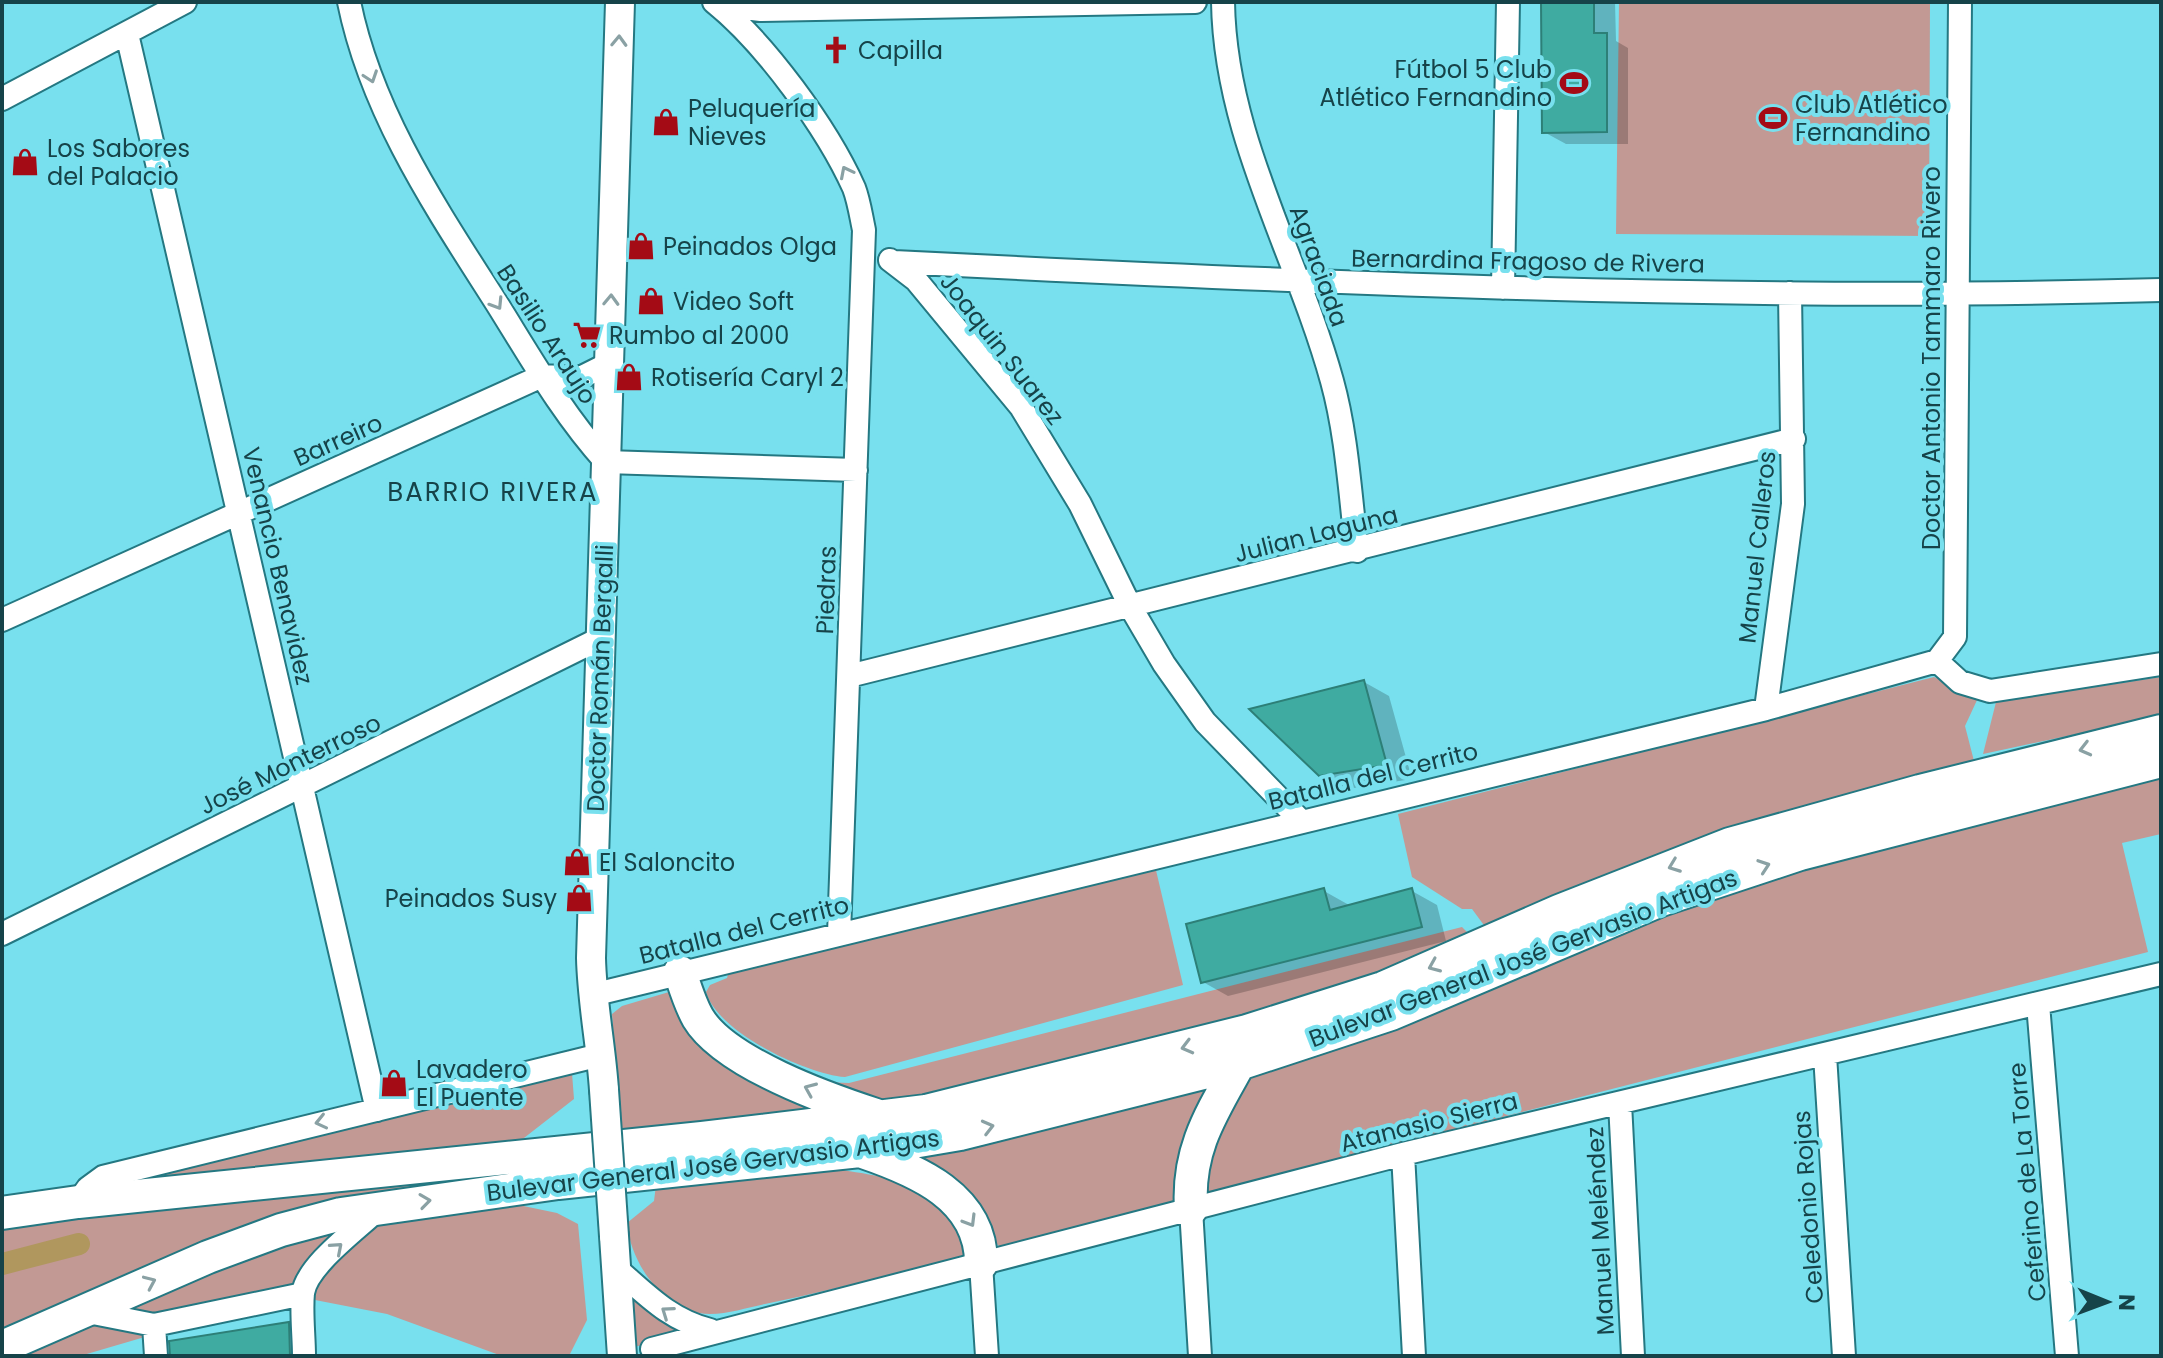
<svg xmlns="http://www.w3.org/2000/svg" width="2163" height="1358" font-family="Poppins,sans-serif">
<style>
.green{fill:#c29994}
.shadow{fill:#0003}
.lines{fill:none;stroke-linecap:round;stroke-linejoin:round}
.canal{stroke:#b0975e;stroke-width:22}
.building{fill:#3faba1;stroke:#2d7f77;stroke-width:2}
.minor-casing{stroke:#247882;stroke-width:26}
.tertiary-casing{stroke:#247882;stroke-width:32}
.secondary-casing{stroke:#247882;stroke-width:36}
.minor{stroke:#fff;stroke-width:22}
.tertiary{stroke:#fff;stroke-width:28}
.secondary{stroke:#fff;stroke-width:32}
.tertiary-bridge-casing{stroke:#247882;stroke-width:32;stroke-linecap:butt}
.tertiary-bridge{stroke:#fff;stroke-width:28}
.oneway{stroke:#8aa1a4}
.labels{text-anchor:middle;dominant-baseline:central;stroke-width:8;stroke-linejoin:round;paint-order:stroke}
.poi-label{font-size:24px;fill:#164349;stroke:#78e0ee;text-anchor:start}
.street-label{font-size:24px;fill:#164349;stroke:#78e0ee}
.neighbourhood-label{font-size:26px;letter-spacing:2px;fill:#164349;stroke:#78e0ee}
</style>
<rect width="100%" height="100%" fill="#78e0ee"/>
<path class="green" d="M 1619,2 L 1930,2 L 1929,236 L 1616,234 Z
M 1934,677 L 1978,698 L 1965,726 L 1974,761 L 1489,932 L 1472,909 L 1462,909 L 1412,877 L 1398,814 Z
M 2161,677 L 2161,716 L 1983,754 L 1996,702 Z
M 2161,774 L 2161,834 L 2122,843 L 2148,952 L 1205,1193 L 1203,1160 L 1251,1073 L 1729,890 L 1897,841 Z
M 1155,866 L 1183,985 L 845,1077 C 806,1074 717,1032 706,992 L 710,985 L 727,978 L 729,971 Z
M 1462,927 L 1472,937 L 1426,958 L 1307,999 L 953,1094 L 887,1103 L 823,1082 L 849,1083 Z
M 669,992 L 674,998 L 825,1108 L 621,1136 L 612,1014 L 622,1006 Z
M 572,1073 L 574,1099 L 515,1145 L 129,1181 Z
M 1213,1087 C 1194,1124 1175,1155 1175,1198 L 1171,1203 L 1001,1248 L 906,1155 Z
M 563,1162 L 563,1174 L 397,1192 L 2,1334 L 2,1227 Z
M 820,1167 C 883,1176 953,1181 967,1256 C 900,1272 833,1290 765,1304 C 744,1308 720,1317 699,1313 C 659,1305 630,1260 627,1223 L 654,1201 L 656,1185 Z
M 509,1203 L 557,1213 L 578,1224 L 587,1320 L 569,1356 L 502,1356 L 387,1314 L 315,1300 L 294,1300 L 172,1329 L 80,1356 L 11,1356 L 287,1242 L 359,1225 Z
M 631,1293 L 685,1331 L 632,1348 Z"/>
<path class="shadow" d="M 1543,2 L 1615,2 L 1616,41 L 1628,48 L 1628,144 L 1566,144 L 1544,132 Z
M 1364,682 L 1389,696 L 1412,779 L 1347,789 L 1321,774 Z
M 1324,891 L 1349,905 L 1412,891 L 1437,905 L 1446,941 L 1228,996 L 1203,982 Z
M 288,1324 L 313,1338 L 314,1356 L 170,1356 Z"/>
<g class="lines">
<path class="canal" d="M 2,1264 L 79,1244"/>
</g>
<path class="building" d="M 1541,2 L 1594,2 L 1594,33 L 1607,33 L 1607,132 L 1542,133 Z
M 1364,680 L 1387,765 L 1319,776 L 1249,709 Z
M 1324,888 L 1330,910 L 1412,888 L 1422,927 L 1201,983 L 1186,924 Z
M 289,1322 L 290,1356 L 170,1356 L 169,1341 Z"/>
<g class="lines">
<defs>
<path id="minor" d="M 349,2 C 372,115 438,211 499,307 C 532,360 564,416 606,462 L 856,470
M 714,2 C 765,43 827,128 854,188 C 859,201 861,216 864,230 L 839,934
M 1223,2 C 1225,137 1297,254 1332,381 C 1347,435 1350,495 1357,551
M 718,5 L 761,10 L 1195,2
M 127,34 L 377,1110
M 2,99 L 185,2
M 890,260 L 916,280 L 1021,407 L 1080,504 L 1130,606 L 1164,664 L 1205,722 L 1300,820
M 894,262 C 1316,283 1739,302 2161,290
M 1503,288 L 1508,2
M 2,620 L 542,376 L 580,378 L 610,363
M 1937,661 L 1960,682 L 1990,691 L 2161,664
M 849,676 L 1794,439
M 1766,709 L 1793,504 L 1790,293
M 2,934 L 601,638
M 592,995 L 1766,709 L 1937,661 L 1955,637 L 1960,2
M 2038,1004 L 2067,1356
M 1825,1055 L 1844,1356
M 1620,1103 L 1633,1356
M 1403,1154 L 1414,1356
M 78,1202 L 88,1188 L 103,1177 L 588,1058
M 1191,1209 L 1200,1356
M 981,1264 L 987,1356
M 617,1269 C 647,1295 670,1320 710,1330
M 88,1312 L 154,1325 L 303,1294
M 154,1325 L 156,1356
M 652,1349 L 1403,1154 L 2161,974
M 304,1356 C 304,1336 301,1313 303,1293 C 307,1265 358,1229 378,1209"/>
<path id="tertiary" d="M 604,1090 C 601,1045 592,1003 591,958 L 620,2
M 614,1236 L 622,1356"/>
<path id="secondary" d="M 680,972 C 685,987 690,1004 698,1018 C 725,1063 827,1099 876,1115
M 863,1152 C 916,1170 982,1197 981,1264
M 1191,1209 C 1187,1150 1211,1114 1239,1064
M 2,1213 L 78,1202 L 702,1138 L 926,1111 L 1247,1031 L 1383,988 L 1559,911 L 1730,844 L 1920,791 L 2161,731
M 2,1347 L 208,1257 L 281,1230 L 341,1214 L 558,1183 L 860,1151 L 960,1134 L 1239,1064 L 1391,1014 L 1661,900 L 1800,854 L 2161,761"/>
</defs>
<use href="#minor" class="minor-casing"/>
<use href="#tertiary" class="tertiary-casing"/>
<use href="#secondary" class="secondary-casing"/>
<use href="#minor" class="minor"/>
<use href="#tertiary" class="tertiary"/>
<use href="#secondary" class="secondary"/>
<defs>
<path id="tertiary-bridge" d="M 604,1090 L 614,1236"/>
</defs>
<use href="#tertiary-bridge" class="tertiary-bridge-casing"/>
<use href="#tertiary-bridge" class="tertiary-bridge"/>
</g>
<defs><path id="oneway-chevron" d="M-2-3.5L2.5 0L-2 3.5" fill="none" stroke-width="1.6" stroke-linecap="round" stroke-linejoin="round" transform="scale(2)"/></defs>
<g class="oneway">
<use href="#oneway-chevron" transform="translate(619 41) rotate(-88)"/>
<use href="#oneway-chevron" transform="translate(371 77) rotate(71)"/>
<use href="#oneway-chevron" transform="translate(846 172) rotate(-117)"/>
<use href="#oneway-chevron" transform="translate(611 300) rotate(-88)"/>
<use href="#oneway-chevron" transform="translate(497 304) rotate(58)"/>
<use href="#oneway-chevron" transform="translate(2085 749) rotate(166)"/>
<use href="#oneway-chevron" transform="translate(1674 866) rotate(159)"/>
<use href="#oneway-chevron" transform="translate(1764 866) rotate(-19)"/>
<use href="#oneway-chevron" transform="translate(1434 966) rotate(157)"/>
<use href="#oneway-chevron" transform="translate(1187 1047) rotate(165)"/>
<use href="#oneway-chevron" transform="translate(810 1089) rotate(-157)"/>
<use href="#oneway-chevron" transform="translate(321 1122) rotate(167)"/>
<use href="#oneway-chevron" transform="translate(988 1127) rotate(-14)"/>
<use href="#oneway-chevron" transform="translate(425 1201) rotate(-8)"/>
<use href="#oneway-chevron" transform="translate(970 1221) rotate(59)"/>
<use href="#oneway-chevron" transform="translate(337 1248) rotate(-41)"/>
<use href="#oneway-chevron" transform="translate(150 1282) rotate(-24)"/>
<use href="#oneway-chevron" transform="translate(667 1312) rotate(-145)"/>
</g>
<defs>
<symbol id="church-bare" viewBox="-9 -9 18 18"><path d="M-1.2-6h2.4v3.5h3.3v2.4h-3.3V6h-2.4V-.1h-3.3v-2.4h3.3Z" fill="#a40b15" stroke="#78e0ee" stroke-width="2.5" paint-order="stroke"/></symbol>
<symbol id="stadium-bare" viewBox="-9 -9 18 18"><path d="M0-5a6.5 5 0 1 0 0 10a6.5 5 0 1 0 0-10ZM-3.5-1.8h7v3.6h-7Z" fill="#a40b15" stroke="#78e0ee" stroke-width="2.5" paint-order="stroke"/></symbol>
<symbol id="shop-bare" viewBox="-9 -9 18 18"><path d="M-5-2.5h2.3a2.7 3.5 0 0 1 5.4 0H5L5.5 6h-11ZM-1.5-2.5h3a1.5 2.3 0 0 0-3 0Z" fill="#a40b15" stroke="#78e0ee" stroke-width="2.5" paint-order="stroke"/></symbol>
<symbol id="supermarket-bare" viewBox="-9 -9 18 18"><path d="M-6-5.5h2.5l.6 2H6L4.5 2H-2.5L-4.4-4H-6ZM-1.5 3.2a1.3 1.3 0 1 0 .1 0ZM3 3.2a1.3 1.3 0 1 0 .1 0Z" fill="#a40b15" stroke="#78e0ee" stroke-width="2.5" paint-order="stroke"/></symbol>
</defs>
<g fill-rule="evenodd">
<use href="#church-bare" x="816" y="30" width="40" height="40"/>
<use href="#stadium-bare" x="1554" y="63" width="40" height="40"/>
<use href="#stadium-bare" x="1753" y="98" width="40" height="40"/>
<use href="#shop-bare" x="646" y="102" width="40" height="40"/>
<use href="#shop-bare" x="5" y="142" width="40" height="40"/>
<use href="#shop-bare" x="621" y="226" width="40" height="40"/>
<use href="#shop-bare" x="631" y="281" width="40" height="40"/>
<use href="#supermarket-bare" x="567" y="315" width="40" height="40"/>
<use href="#shop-bare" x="609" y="357" width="40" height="40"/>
<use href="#shop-bare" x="557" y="842" width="40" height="40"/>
<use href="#shop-bare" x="559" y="878" width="40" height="40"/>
<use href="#shop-bare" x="374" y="1063" width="40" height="40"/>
</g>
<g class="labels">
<g class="poi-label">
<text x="858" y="50">Capilla</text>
<text x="1552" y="69" text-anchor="end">Fútbol 5 Club<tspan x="1552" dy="28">Atlético Fernandino</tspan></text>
<text x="1795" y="104">Club Atlético<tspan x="1795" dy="28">Fernandino</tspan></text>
<text x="688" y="108">Peluquería<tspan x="688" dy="28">Nieves</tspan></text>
<text x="47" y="148">Los Sabores<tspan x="47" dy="28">del Palacio</tspan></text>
<text x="663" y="246">Peinados Olga</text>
<text x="673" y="301">Video Soft</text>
<text x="609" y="335">Rumbo al 2000</text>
<text x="651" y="377">Rotisería Caryl 2</text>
<text x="599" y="862">El Saloncito</text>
<text x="557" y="898" text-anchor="end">Peinados Susy</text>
<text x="416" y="1069">Lavadero<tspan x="416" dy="28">El Puente</tspan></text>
</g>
<g class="street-label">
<text transform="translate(1528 261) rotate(1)">Bernardina Fragoso de Rivera</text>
<text transform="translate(1319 266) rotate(70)">Agraciada</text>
<text transform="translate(547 334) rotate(57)">Basilio Araujo</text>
<text transform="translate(1002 349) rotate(52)">Joaquin Suarez</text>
<text transform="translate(1931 358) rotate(-90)">Doctor Antonio Tammaro Rivero</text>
<text transform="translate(338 440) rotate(-24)">Barreiro</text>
<text transform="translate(1316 534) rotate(-14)">Julian Laguna</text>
<text transform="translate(1757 547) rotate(-84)">Manuel Calleros</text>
<text transform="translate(278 566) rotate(77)">Venancio Benavidez</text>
<text transform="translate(826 590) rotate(-88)">Piedras</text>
<text transform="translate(600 678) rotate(-88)">Doctor Román Bergalli</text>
<text transform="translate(290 764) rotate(-26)">José Monterroso</text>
<text transform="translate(1373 776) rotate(-14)">Batalla del Cerrito</text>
<text transform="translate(744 930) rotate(-14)">Batalla del Cerrito</text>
<text transform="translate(1523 958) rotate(-21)">Bulevar General José Gervasio Artigas</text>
<text transform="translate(1429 1122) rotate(-14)">Atanasio Sierra</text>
<text transform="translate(713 1165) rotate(-7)">Bulevar General José Gervasio Artigas</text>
<text transform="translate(2027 1182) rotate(-95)">Ceferino de La Torre</text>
<text transform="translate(1808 1207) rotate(-94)">Celedonio Rojas</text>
<text transform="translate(1600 1231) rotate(-93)">Manuel Meléndez</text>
</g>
<g class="neighbourhood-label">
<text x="493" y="492">BARRIO RIVERA</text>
</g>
</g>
<rect width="2163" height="1358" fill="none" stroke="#164349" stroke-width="8"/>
<g transform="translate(2107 1302) rotate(91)" stroke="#78e0ee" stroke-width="6" paint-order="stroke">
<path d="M0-6L14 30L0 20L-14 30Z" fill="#164349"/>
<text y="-12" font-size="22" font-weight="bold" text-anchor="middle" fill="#164349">N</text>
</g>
</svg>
